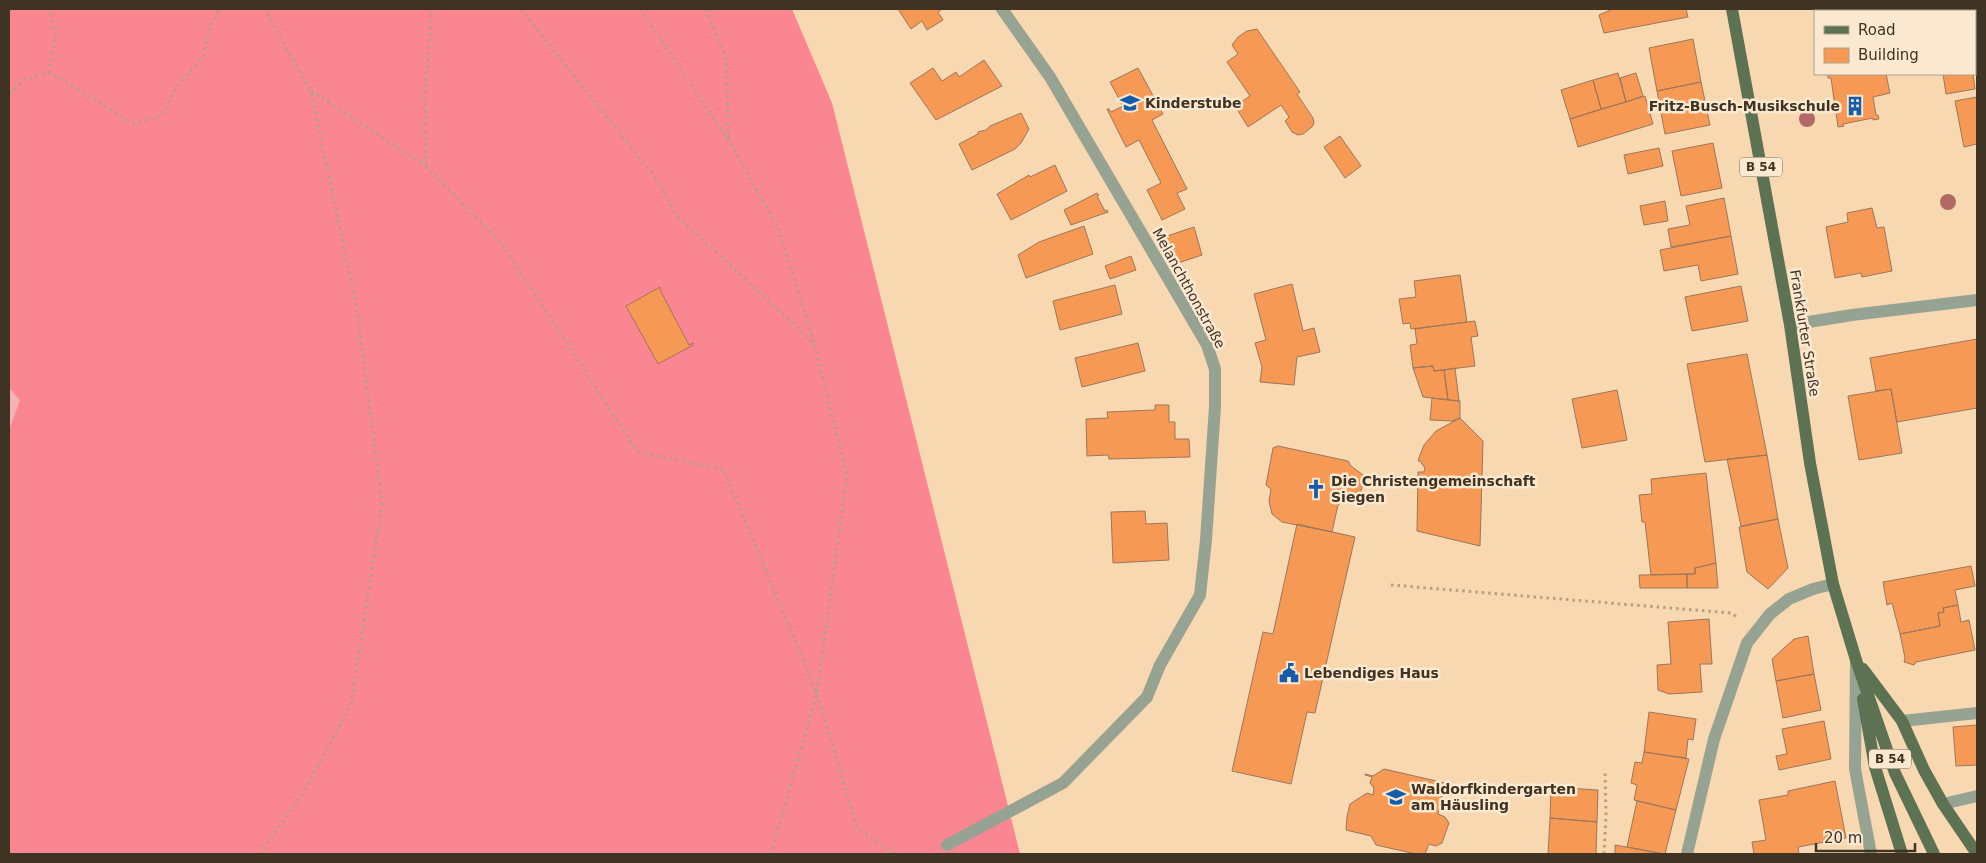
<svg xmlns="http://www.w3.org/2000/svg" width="1986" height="863" font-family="'DejaVu Sans',sans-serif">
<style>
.green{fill:#f7b2b6}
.forest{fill:#fa8691}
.building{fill:#f69954;stroke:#9d765b}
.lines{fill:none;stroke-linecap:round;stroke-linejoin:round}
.path{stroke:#b79f7f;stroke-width:3;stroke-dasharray:2.5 4;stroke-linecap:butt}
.lane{stroke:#97a392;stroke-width:12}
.street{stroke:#97a392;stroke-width:12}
.primary{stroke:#5d7252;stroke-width:12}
.tree{fill:#b16965}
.labels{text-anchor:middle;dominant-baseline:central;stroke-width:5;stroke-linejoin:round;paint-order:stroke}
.shield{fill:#fae8d0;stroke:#776957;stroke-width:1}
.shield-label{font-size:12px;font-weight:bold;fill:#3f3323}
.poi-label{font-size:14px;font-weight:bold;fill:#3f3323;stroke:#fae8d0;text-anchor:start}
.street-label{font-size:14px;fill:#3f3323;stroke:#fae8d0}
</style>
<rect width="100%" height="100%" fill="#f7d8b0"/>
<path class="green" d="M 9,388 L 21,399 L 9,430 Z"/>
<path class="forest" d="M 9,9 L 792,9 L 832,103 L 1020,854 L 9,854 L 9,430 L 20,400 L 9,388 Z"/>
<path class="building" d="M 898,9 L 942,9 L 938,12 L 943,20 L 927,30 L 922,21 L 911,29 Z
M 1613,9 L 1686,9 L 1688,17 L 1604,33 L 1599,15 Z
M 1815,9 L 1855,9 L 1856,11 L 1817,11 Z
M 1957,9 L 1977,9 L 1977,31 L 1975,31 L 1975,11 L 1940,11 Z
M 1257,29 L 1300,92 L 1297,94 L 1313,118 L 1314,123 L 1312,127 L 1303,134 L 1298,135 L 1292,132 L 1285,121 L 1289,117 L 1281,105 L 1248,127 L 1235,106 L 1250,96 L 1227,62 L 1238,54 L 1232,45 L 1238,37 L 1247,31 Z
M 1693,39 L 1701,82 L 1657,91 L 1649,48 Z
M 984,60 L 1002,86 L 936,120 L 910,83 L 933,68 L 942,81 L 956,72 L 959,77 Z
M 1138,68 L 1163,114 L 1152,120 L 1187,189 L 1177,193 L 1185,209 L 1162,220 L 1147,190 L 1161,183 L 1139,140 L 1126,147 L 1107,109 L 1109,109 L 1111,112 L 1123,106 L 1110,82 Z
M 1618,73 L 1626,102 L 1601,109 L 1593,80 Z
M 1636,73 L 1643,96 L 1626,102 L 1620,78 Z
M 1828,74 L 1889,74 L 1886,74 L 1890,93 L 1873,97 L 1876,115 L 1878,115 L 1879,119 L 1873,120 L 1873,118 L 1843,124 L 1844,126 L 1838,127 L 1831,78 L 1828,78 Z
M 1943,74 L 1973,74 L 1975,89 L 1946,94 Z
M 1593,80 L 1601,109 L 1570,119 L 1561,90 Z
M 1701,82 L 1710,125 L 1665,134 L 1657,91 Z
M 1645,96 L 1653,124 L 1578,147 L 1570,119 Z
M 1977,97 L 1977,144 L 1964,147 L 1955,101 Z
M 1021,113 L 1029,129 L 1021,143 L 1015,149 L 972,170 L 959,144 L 978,134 L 978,132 L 986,130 L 990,126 Z
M 1340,136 L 1361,166 L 1345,178 L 1324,147 Z
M 1713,143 L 1722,188 L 1681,196 L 1672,151 Z
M 1659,148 L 1663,166 L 1628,174 L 1624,155 Z
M 1055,165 L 1067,191 L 1011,220 L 997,194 L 1029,175 L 1030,177 Z
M 1097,193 L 1099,195 L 1097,196 L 1105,211 L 1107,210 L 1108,212 L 1071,225 L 1064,210 Z
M 1724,198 L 1731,236 L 1671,247 L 1668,229 L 1690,225 L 1686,206 Z
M 1665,201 L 1668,221 L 1644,225 L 1640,206 Z
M 1872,208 L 1877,228 L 1884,227 L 1892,271 L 1862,277 L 1861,273 L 1835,278 L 1826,227 L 1848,222 L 1847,213 Z
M 1084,226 L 1093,254 L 1026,278 L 1018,255 L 1039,242 Z
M 1194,227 L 1202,255 L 1178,263 L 1161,238 Z
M 1731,236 L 1738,274 L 1701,281 L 1698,265 L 1664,271 L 1660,250 Z
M 1131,256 L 1136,270 L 1110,279 L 1105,266 Z
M 1460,275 L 1467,322 L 1411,329 L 1410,323 L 1403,324 L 1399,299 L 1416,297 L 1414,281 Z
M 1292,284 L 1303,331 L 1314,328 L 1320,352 L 1297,357 L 1294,385 L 1260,382 L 1262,367 L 1255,343 L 1266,340 L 1254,294 Z
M 1115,285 L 1122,314 L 1060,330 L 1053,301 Z
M 1741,286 L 1748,321 L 1692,331 L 1685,297 Z
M 660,287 L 660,290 L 689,345 L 693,343 L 693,345 L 658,364 L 626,306 Z
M 1475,321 L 1478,336 L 1471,337 L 1475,366 L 1434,371 L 1433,366 L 1413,368 L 1410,345 L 1417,344 L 1415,329 Z
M 1977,339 L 1977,408 L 1897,422 L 1891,389 L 1876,391 L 1870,358 Z
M 1138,343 L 1145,371 L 1082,387 L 1075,358 Z
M 1747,354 L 1767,455 L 1705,462 L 1687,364 Z
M 1433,366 L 1434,371 L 1444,370 L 1448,400 L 1423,397 L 1413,368 Z
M 1455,368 L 1459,401 L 1448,400 L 1444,370 Z
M 1891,389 L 1902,453 L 1859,460 L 1848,396 Z
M 1617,390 L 1627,440 L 1582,448 L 1572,399 Z
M 1432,398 L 1460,401 L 1460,418 L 1452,421 L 1430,420 Z
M 1155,405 L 1169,405 L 1169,422 L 1175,422 L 1175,439 L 1189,439 L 1190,457 L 1109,459 L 1108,455 L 1087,456 L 1086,419 L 1108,418 L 1107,412 L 1155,410 Z
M 1460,418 L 1483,441 L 1480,546 L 1417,531 L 1418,472 L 1424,472 L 1425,468 L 1420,461 L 1418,461 L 1420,455 L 1424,445 L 1436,431 Z
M 1278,446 L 1348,461 L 1351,466 L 1363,475 L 1364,480 L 1360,495 L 1357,499 L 1343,502 L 1338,505 L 1332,532 L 1282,522 L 1272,514 L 1269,501 L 1271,489 L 1266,485 L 1273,448 Z
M 1767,455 L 1778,519 L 1741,526 L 1727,459 Z
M 1706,473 L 1716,563 L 1695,568 L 1695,574 L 1651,575 L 1645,522 L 1642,522 L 1639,495 L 1652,494 L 1651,479 Z
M 1145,511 L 1146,524 L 1167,523 L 1169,560 L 1113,563 L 1111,512 Z
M 1778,519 L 1788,568 L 1768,589 L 1747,572 L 1739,527 Z
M 1297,524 L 1355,537 L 1315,713 L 1307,712 L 1291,784 L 1232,771 L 1263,632 L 1273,634 Z
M 1716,563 L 1718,588 L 1687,588 L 1687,574 L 1695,574 L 1695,568 Z
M 1971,566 L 1975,586 L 1955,590 L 1958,605 L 1943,608 L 1944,612 L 1938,613 L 1940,626 L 1900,634 L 1892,603 L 1887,605 L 1883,582 Z
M 1687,574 L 1687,588 L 1640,588 L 1639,575 Z
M 1958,605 L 1961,622 L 1969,620 L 1975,650 L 1916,662 L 1914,665 L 1904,662 L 1905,658 L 1900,634 L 1940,626 L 1938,613 L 1944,612 L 1943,608 Z
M 1709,619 L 1712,664 L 1700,664 L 1702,692 L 1669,694 L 1658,690 L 1657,665 L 1671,664 L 1668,622 Z
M 1808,636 L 1814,674 L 1776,681 L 1772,659 L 1794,639 Z
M 1814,674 L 1821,710 L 1783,718 L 1776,681 Z
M 1649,712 L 1696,719 L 1693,740 L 1688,739 L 1686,758 L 1644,752 Z
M 1824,721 L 1831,759 L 1779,770 L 1776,756 L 1787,754 L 1782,729 Z
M 1977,725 L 1977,765 L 1956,766 L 1953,727 Z
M 1644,752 L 1689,759 L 1676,810 L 1634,800 L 1637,785 L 1631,783 L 1635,762 L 1642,763 Z
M 1384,769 L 1445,783 L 1438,814 L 1445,817 L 1449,823 L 1442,843 L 1436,846 L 1429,844 L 1425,854 L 1416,854 L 1376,845 L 1371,836 L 1346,830 L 1347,817 L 1350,804 L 1367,793 L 1373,795 L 1374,788 L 1370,783 L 1372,777 L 1365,775 L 1365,774 L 1373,776 Z
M 1835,781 L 1846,838 L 1798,847 L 1799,854 L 1754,854 L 1752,842 L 1766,840 L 1759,800 L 1788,795 L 1788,791 Z
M 1551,787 L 1598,790 L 1597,822 L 1550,818 Z
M 1637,801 L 1676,810 L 1665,854 L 1627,847 Z
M 1550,818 L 1597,822 L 1596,854 L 1548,854 Z
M 1615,845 L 1627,847 L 1662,854 L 1615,854 Z"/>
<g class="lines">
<path class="path" d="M 521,9 L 658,181 L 677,216 L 814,343 L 847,476 L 817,693 L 771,854
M 640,9 L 730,142 L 779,230 L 814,342
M 706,9 L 726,59 L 729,142
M 49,72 L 134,124 L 161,116 L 176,88 L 204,55 L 210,26 L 220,9
M 311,91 L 426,166 L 503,245 L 637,451 L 724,470 L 817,693 L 857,828 L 895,854
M 9,94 L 24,80 L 49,72 L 56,36 L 49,9
M 426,165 L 425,90 L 432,9
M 1391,585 L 1731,613 L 1737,617
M 260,854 L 303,793 L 351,705 L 382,504 L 357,310 L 311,91 L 264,9
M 1604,854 L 1606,815 L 1605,772"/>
<path class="lane" d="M 1790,325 L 1852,315 L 1977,300
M 1856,662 L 1855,769 L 1871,854
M 1943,804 L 1977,796
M 947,845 L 1063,783 L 1147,697"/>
<path class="street" d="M 1002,9 L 1050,77 L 1207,345 L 1215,369 L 1215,406 L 1206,540 L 1200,595 L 1160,665 L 1147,697
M 1902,721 L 1977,713
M 1687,854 L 1714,739 L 1747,643 L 1770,614 L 1789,599 L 1813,589 L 1833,584"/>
<path class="primary" d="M 1732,9 L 1790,325 L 1810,463 L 1833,584 L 1856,660 L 1895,773 L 1934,854
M 1863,669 L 1902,721 L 1924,770 L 1943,804 L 1977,854
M 1863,699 L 1875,767 L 1902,854"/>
</g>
<g class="tree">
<circle cx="1807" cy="119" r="8"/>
<circle cx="1948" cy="202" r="8"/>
</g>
<defs>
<symbol id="school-bare" viewBox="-9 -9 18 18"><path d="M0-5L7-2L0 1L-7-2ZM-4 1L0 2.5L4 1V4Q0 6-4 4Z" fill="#155dac" stroke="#fae8d0" stroke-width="2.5" paint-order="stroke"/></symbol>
<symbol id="building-bare" viewBox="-9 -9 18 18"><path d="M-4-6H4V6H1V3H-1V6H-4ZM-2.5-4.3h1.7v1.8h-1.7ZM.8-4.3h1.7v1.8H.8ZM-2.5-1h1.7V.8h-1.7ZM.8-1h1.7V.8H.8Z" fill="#155dac" stroke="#fae8d0" stroke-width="2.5" paint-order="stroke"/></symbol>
<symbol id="church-bare" viewBox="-9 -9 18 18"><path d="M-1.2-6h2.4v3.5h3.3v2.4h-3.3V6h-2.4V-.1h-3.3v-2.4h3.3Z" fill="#155dac" stroke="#fae8d0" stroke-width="2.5" paint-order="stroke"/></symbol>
<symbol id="civic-bare" viewBox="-9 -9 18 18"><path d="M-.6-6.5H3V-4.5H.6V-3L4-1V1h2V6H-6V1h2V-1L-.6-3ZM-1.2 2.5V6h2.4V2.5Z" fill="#155dac" stroke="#fae8d0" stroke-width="2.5" paint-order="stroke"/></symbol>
</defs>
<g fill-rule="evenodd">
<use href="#school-bare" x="1116" y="89" width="28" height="28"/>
<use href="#building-bare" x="1841" y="92" width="28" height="28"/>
<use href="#church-bare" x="1302" y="475" width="28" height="28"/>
<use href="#civic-bare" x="1275" y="659" width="28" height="28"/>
<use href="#school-bare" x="1382" y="783" width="28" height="28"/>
</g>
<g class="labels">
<g class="shield">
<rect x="1740" y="157.5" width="42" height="19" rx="4"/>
<rect x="1869" y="749.5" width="42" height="19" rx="4"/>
</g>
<g class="shield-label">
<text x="1761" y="167">B 54</text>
<text x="1890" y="759">B 54</text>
</g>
<g class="poi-label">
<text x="1145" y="103">Kinderstube</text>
<text x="1840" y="106" text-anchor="end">Fritz-Busch-Musikschule</text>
<text x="1331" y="481">Die Christengemeinschaft<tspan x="1331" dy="16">Siegen</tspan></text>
<text x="1304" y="673">Lebendiges Haus</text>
<text x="1411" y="789">Waldorfkindergarten<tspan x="1411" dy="16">am Häusling</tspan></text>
</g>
<g class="street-label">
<text transform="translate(1189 288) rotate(61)">Melanchthonstraße</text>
<text transform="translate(1805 333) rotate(81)">Frankfurter Straße</text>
</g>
</g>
<rect width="1986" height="863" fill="none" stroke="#3f3323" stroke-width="20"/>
<rect x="1814" y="10" width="162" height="65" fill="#fae8d0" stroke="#afa08b"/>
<rect x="1824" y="26" width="25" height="8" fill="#5d7252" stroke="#afa08b"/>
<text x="1858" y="35" font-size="15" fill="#3f3323">Road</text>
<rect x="1824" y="48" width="25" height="15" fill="#f69954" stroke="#afa08b"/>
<text x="1858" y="60" font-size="15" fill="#3f3323">Building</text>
<path d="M1816 843v8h99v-8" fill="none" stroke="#3f3323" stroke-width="2.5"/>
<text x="1824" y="843" font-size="15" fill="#3f3323" stroke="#fae8d0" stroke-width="4" paint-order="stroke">20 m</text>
</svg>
